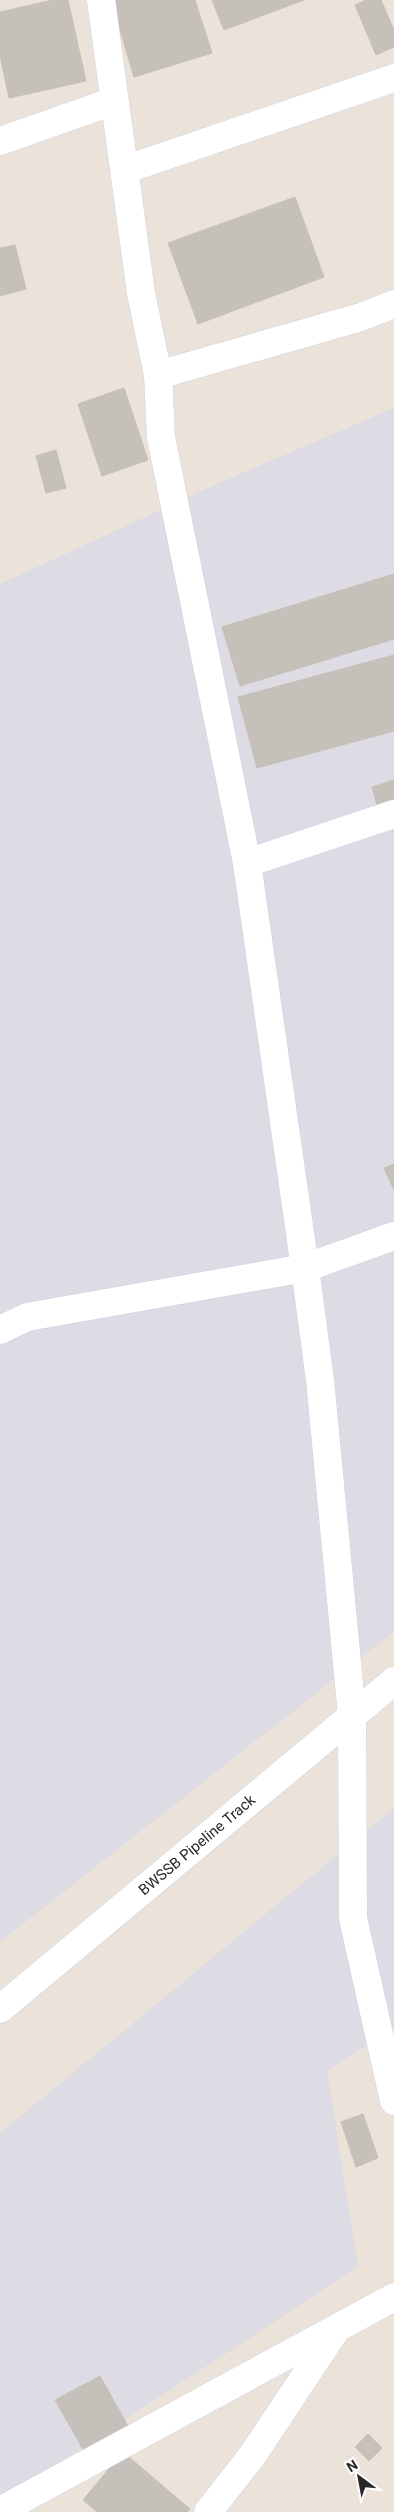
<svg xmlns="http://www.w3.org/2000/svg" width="394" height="2512" font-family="Roboto,sans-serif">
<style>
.industrial{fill:#dddbe3}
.building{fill:#c6c0ba;stroke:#c6bfb4}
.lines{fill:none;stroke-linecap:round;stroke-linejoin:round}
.street-casing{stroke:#cfd3e2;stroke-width:29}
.secondary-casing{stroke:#cfd3e2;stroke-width:29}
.street{stroke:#fff;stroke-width:28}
.secondary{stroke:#fff;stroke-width:28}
.labels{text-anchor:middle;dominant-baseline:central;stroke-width:4;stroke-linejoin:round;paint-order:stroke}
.street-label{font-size:15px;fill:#282828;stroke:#fff}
</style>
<rect width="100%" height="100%" fill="#ebe3da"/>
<path class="industrial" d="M 394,408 L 394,1632 L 0,1942 L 0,584 L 219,483 Z
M 394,1808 L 394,2028 L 327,2071 L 358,2267 L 0,2501 L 0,2133 Z"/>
<path class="building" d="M 53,0 L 68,0 L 86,81 L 9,98 L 0,55 L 0,12 Z
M 111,0 L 195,0 L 212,53 L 134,77 Z
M 212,0 L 304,0 L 224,30 Z
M 366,0 L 381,0 L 394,30 L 394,47 L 376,55 L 355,5 Z
M 295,197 L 324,277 L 198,324 L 168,243 Z
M 15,245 L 26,289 L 0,296 L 0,248 Z
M 124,388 L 148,460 L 102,476 L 78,404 Z
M 56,450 L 66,488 L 46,493 L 36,456 Z
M 394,574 L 394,639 L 240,686 L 222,627 Z
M 394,655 L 394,731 L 257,768 L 238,697 Z
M 394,780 L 394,801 L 377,805 L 372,787 Z
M 394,1164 L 394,1190 L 384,1168 Z
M 363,2114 L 378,2158 L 356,2167 L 341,2122 Z
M 100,2376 L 128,2426 L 84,2451 L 55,2400 Z
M 368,2434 L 382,2448 L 369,2461 L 355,2447 Z
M 123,2452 L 190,2509 L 187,2512 L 97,2512 L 83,2500 Z"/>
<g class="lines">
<defs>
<path id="street" d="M 0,141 L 114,101
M 124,170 L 394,78
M 158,375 L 361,317 L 394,304
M 247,863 L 394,814
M 0,1330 L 27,1317 L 305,1268 L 394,1236
M 0,2009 L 394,1681
M 0,2511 L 394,2297
M 208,2512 L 252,2456 L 335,2331"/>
<path id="secondary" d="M 101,0 L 141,293 L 158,375 L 161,437 L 247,863 L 305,1268 L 320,1380 L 352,1715 L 353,1918 L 394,2101"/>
</defs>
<use href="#street" class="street-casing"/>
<use href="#secondary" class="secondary-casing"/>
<use href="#street" class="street"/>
<use href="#secondary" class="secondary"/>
</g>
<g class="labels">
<g class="street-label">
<text transform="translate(197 1845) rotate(-40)">BWSSB Pipeline Track</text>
</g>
</g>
<g transform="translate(359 2477) rotate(328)" stroke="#ffffff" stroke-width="4" paint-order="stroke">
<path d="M0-4L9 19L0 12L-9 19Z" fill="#282828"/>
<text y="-8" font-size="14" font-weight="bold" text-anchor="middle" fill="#282828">N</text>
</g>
</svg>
